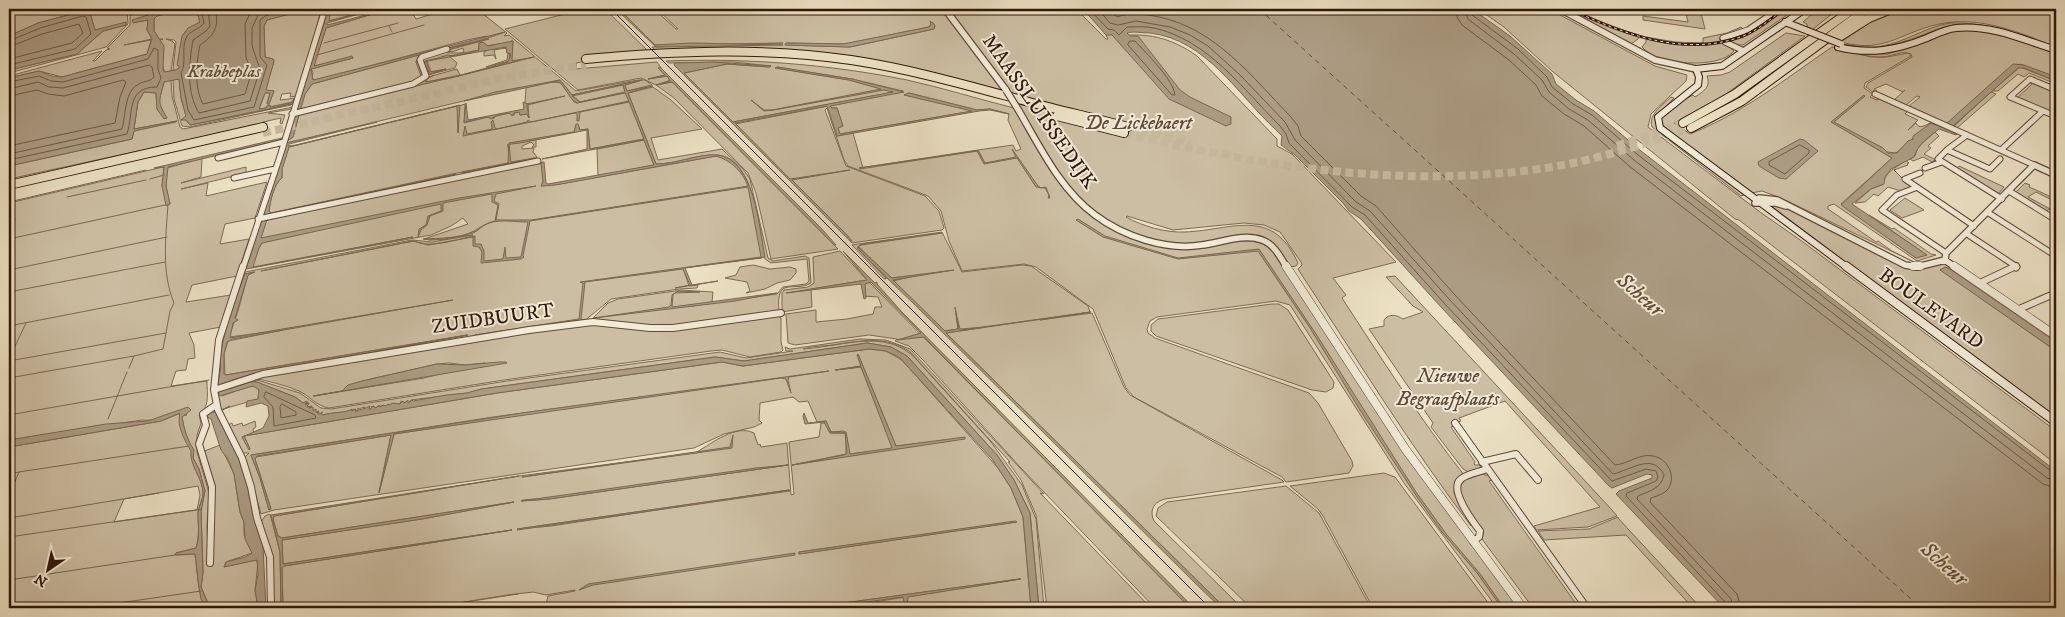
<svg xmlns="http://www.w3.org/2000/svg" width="2065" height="617" font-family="'IM FELL DW Pica',serif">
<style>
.green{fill:#ccbea3;stroke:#7f6a56;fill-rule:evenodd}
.water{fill:#ac9c84;stroke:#7b6753;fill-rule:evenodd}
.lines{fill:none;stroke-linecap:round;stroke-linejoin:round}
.shore{stroke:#6f5a46;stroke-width:1}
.stream{stroke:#7b6753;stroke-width:1}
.ferry{stroke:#634c3a;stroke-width:1;stroke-dasharray:5 4.5;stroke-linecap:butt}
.motorway-tunnel{stroke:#c6b89e;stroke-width:8;stroke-dasharray:8 4.5;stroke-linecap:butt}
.minor-far1-casing{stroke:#604938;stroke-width:7}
.minor-casing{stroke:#604938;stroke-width:8}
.tertiary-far1-casing{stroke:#604938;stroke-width:8}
.tertiary-casing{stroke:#604938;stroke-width:9}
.secondary-far1-casing{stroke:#321709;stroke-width:8}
.secondary-casing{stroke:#321709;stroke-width:10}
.motorway-casing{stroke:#321709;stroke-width:10}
.minor-far1{stroke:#f2ebd8;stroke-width:5}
.minor{stroke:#f2ebd8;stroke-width:6}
.tertiary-far1{stroke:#f2ebd8;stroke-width:5.5}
.tertiary{stroke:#f2ebd8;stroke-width:8}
.secondary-far1{stroke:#f2ebd8;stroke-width:6}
.secondary{stroke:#f2ebd8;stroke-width:8}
.motorway{stroke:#ebe0c3;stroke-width:8}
.tram{stroke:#321709;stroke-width:1}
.rail-casing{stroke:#321709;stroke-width:3}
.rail{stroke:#f2ebd8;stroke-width:1;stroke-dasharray:3;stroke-linecap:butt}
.tertiary-bridge-casing{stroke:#604938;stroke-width:8;stroke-linecap:butt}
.secondary-bridge-casing{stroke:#321709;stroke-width:8;stroke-linecap:butt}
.tertiary-bridge{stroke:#f2ebd8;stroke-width:5.5}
.secondary-bridge{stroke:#f2ebd8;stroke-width:6}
.labels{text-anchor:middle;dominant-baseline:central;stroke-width:4;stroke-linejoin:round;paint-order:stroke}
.far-water-label{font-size:18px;font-style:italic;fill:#634c3a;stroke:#f2ebd8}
.street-label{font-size:20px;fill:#321709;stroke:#f2ebd8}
.park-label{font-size:20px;font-style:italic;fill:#604937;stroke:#f2ebd8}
.water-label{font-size:21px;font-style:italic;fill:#634c3a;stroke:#f2ebd8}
</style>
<rect width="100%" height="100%" fill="#ebe0c3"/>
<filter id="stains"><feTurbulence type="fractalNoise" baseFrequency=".004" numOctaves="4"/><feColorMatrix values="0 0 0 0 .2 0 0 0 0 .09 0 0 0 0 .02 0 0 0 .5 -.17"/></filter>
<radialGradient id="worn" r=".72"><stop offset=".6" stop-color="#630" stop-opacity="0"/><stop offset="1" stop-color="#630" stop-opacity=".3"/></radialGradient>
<path class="green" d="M 9,9 L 91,9 L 38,23 L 9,36 Z
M 93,9 L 127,9 L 128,24 L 106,47 L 9,73 L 9,70 L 77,54 L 103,31 L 126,25 L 126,23 L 95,30 L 90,13 Z
M 131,9 L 146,9 L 139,12 L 149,9 L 148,15 L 133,21 L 133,22 L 148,20 L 147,30 L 152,39 L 124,45 L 151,40 L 147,54 L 62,77 L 39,71 L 9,78 L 9,76 L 102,51 L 93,61 L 95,61 L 106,50 L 110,49 L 107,48 L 130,25 L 130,15 L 136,12 L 131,12 Z
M 183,9 L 196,9 L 200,22 L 195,26 L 179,68 L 176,70 L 173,70 L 176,42 L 174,40 L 166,39 L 172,41 L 175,44 L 171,71 L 165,72 C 159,64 166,50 160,40 L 163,39 L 159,39 L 154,31 L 154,19 L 157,16 Z
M 300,9 L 321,9 L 314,39 L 296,96 L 290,97 L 291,93 L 282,94 L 280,100 L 296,98 L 294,104 L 190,127 L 182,126 L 174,99 L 173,79 L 179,79 L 181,98 L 186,116 L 186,118 L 182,119 L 186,120 L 190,125 L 291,105 L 292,102 L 270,107 L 270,105 L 267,106 L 266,108 L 259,109 L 265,93 L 270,93 L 267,103 L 269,104 L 274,91 L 265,91 L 274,61 L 273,59 L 265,57 L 264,26 L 267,20 Z
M 331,9 L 375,9 L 328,21 Z
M 389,9 L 417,9 L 418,10 L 412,12 L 416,19 L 449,9 L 477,9 L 507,33 L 504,36 L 509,35 L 576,91 L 638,80 L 645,80 L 652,85 L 627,91 L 625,85 L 642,80 L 572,95 L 560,80 L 552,82 L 561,83 L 574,102 L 577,103 L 617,94 L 580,102 L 572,95 L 623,85 L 644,139 L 590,149 L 588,129 L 580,130 L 577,124 L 574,132 L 536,139 L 536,147 L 532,147 L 534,145 L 531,142 L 522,146 L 522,149 L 534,148 L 533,152 L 537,157 L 532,160 L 510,164 L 508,144 L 509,162 L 506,164 L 457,173 L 271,213 L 269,211 C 270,202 274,183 282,178 L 282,169 L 289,147 L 458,106 L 458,133 L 459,106 L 465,104 L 464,123 L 488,117 L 493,119 L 496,116 L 509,113 L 511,115 L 514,115 L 514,113 L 519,112 L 520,115 L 527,114 L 529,118 L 528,104 L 525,103 L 526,88 L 527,87 L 518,88 L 287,143 L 284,145 L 295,114 L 306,112 L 295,115 L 287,141 L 293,137 L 299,115 L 413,86 L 409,87 L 428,77 L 457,69 L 460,75 L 427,82 L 426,78 L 418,84 L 451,78 L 518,61 L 511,61 L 513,41 L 511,41 L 509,61 L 486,67 L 507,60 L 509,47 L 504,47 L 507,48 L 507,53 L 506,48 L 494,50 L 496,59 L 494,55 L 484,56 L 484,52 L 486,51 L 486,48 L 499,44 L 486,46 L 483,42 L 479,43 L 479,50 L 425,61 L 424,63 L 430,74 L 446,69 L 431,72 L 427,61 L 449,56 L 457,63 L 455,68 L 428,75 L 421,60 C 432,46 451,56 464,52 L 463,48 L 452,52 L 449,51 L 452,48 L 489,39 L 422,57 L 419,62 L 425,74 L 415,83 L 352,100 L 350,99 L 295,113 L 306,73 L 296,112 L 300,111 L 305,94 L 312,84 L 419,55 L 416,62 L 422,75 L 416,82 L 423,76 L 418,61 L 424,54 L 482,40 L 487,36 L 467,40 L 317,80 L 312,79 L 313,72 L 311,69 L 353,58 L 314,66 L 326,28 Z
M 565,9 L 605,9 L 647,50 L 583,57 L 582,62 L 576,63 L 576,69 L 657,62 L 666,75 L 648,79 L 667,76 L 671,80 L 656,85 L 641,78 L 578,90 L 505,29 L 569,13 Z
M 619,9 L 654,9 L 676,29 L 678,29 L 657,9 L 943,9 L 1003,91 L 918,69 L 730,48 L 655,50 L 652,47 L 783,43 L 655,45 ZM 932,22 L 935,26 L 934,29 L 850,47 L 786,45 L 786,43 L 846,44 L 929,27 Z
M 947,9 L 1076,9 L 1106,39 L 1108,39 L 1106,35 L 1112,34 L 1114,37 C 1145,31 1172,38 1197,56 L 1277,139 L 1277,146 L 1292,154 L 1396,262 L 1333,278 L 1346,295 L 1342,298 C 1381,358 1420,419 1464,475 L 1455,481 L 1454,493 L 1471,526 C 1409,444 1355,356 1298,269 L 1302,265 L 1301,262 L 1280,232 L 1264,225 L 1244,223 L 1173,230 L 1127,216 L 1126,217 C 1142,226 1166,233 1185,232 C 1233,230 1272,206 1298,263 L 1296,266 L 1289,267 C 1284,259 1279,249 1271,243 C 1251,229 1211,245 1188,245 C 1165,246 1142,236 1121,228 L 1120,231 C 1138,238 1159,247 1180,248 C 1207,251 1249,230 1271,249 L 1420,473 L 1518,608 L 1497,608 L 1404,483 L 1290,305 L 1276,301 L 1157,317 L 1150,321 L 1147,329 L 1148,333 L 1155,338 L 1309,393 L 1318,403 L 1352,461 L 1353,466 L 1349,473 L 1286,482 L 1282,477 L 1134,397 L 1126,388 L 1093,309 L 1036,267 L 1024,264 L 962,271 L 949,241 L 941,211 L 928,196 L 848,166 L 844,160 L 827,108 L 825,110 L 846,166 L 925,196 L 939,211 L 944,228 L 942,230 L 852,243 L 735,124 L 828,106 L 837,136 L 853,133 L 863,168 L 860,169 L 977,151 L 981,156 L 978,150 L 1013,145 L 1016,151 L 1021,149 L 1008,120 L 1009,114 L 990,109 L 977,110 L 909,93 L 905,95 L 973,111 L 840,134 L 838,128 L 843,126 L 837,108 L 831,108 L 830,106 L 903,91 L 852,79 L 777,67 L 776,68 L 849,80 L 894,92 L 733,122 L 684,73 L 727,64 L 769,67 L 771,66 L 733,62 L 669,63 L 666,61 C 747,58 827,64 907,80 C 943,88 978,99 1014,108 L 1035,144 L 1040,142 L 994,68 Z
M 1478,9 L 1549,9 L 1655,66 L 1687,75 L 1686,81 L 1651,114 L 1648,127 L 1760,212 L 1803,242 L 2056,431 L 2056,464 L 1739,220 L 1735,219 L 1552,71 L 1504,27 Z
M 1563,9 L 1573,9 L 1604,24 L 1639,35 L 1638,39 L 1631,44 Z
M 1685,9 L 1700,9 L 1705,29 L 1643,20 L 1643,16 L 1688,22 Z
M 1786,9 L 1796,9 L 1743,45 L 1735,45 L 1728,41 L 1750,34 Z
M 1818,9 L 1838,9 L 1812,30 L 1807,28 L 1807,24 L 1803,22 Z
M 1903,9 L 2037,9 L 2056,14 L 2056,47 C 2021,33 1983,17 1945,23 C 1904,29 1887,55 1841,42 L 1875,19 Z
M 1950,23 C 1988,22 2021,34 2056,48 C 2024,36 1988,20 1953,25 C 1941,27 1931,32 1920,36 C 1894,46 1870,51 1842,44 C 1855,45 1868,49 1882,46 C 1905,42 1926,27 1950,23 Z
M 1741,27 L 1744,30 L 1721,36 L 1719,39 L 1734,51 C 1719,70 1656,65 1642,47 L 1646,42 L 1646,37 L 1675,42 L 1703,43 L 1703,38 L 1727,33 Z
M 1954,30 L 1985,30 L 2056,52 L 2056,77 L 2020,64 L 1954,126 L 1991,92 L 1996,94 L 1957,128 L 1909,106 L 1920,97 L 1917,96 L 1906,105 L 1894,100 L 1905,90 L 1903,92 L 1886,84 L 1874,89 L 1877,91 L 1874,93 L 1866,87 L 1868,83 L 1912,57 L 1911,54 C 1902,50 1893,56 1883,57 C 1869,57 1855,54 1842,50 L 1864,54 L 1888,54 Z
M 1786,33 L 1805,36 L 1722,97 L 1674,123 L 1690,134 C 1743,113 1785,79 1832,47 L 1871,57 L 1887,57 L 1908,53 L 1911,56 L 1865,83 L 1864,88 L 1873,94 L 1870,97 L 1877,100 L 1881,98 L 1908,111 L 1905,114 L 1918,120 L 1908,130 L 1916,123 C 1919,130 1926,125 1932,122 L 1942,126 L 1931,123 L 1896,153 L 1887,152 L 1883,148 L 1849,132 L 1892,158 L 1841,204 L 1916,258 L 1927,255 L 1869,215 L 1892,229 L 1894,228 L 1931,254 L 1936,255 L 1917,261 L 1834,204 L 1828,206 L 1828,209 L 1876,242 L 1878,241 L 1892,251 L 1914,262 L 1781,198 L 1762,191 L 1751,193 L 1663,126 L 1661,119 C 1668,108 1682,101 1693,95 L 1695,97 C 1704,91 1711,87 1707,76 L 1721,75 L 1730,72 Z
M 2020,67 L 2056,81 L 2056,84 L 2029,73 L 2024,77 L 2018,74 L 1998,91 L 1992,91 Z
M 171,79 L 172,96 L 180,127 L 183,129 L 293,107 L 288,122 L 287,123 L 292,109 L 268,113 L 285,115 L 282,124 L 280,123 L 281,118 L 263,122 L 263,124 L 9,179 L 9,166 L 132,139 L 134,131 L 177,121 L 134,129 L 138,102 L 144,92 L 156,93 L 157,109 L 164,118 L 167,118 C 156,101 159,102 164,82 Z
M 2031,81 L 2056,92 L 2056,105 L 2052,109 L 2056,110 L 2053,113 L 2017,98 L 2032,84 L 2029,82 Z
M 672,82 L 838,249 L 771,259 L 756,193 L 748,173 L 674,98 L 656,85 Z
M 653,87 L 671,100 L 702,129 L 651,138 L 658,160 L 722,149 L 743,169 L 750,179 L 768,258 L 773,261 L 805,256 L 809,258 L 811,283 C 793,293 776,275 779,311 L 661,328 L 592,319 L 608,303 L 618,299 L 682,290 L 713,292 L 712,302 L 692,306 L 777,294 L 783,287 L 806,284 L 809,281 L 807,259 L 771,263 L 765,259 C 759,231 755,157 717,155 C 697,154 676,164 656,164 L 628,93 Z
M 1671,97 L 1674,98 L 1655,118 L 1658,128 L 1744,195 L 1741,196 L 1652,127 C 1648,114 1663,105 1671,97 Z
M 1935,132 L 1939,136 L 1928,146 L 1931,148 L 1924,154 L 1936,160 L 1933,161 L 1934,163 L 1923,157 L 1913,161 L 1910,159 L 1915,156 L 1918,147 Z
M 644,140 L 654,165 L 598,176 L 597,149 Z
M 716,156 C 726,158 738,166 744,175 C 754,192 758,237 762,258 L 683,268 L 689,286 L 698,285 L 697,288 L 679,289 L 611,299 L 583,322 L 308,365 L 226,385 L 230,381 L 256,373 L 467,335 L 225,375 L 224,354 L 228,341 L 283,330 L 229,337 L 238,311 L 248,275 L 255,272 L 245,274 L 222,340 L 219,355 L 219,365 L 218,353 L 245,272 L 412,240 L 432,242 L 473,235 L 431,240 L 424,239 L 468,224 L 463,218 L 451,226 L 431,235 L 251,268 L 259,248 L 262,243 L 325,227 L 263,239 L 261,238 L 266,220 L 455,179 L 540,163 L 542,164 L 543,182 L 541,186 L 560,184 Z
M 202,158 L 201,177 L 181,183 L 246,167 L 246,173 L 181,189 L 208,183 L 206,196 L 267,182 L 255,218 L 225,224 L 220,244 L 249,239 L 237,276 L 192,285 L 186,302 L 231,295 L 221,327 L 189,333 L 194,345 L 195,358 L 188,359 L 186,370 L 176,371 L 171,386 L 207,381 C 207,393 210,408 199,415 L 201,423 L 197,435 L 197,452 L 209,493 L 207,527 L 208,551 L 214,502 L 202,452 L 220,445 L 234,474 L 240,512 L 244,522 L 244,535 L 252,553 L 226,562 L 224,567 L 255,560 L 258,563 L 255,590 L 257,601 C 250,613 222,608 210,608 L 201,587 L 203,573 L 201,511 L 205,491 L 199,469 L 193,458 L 193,450 C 187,439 184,430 182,416 L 187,415 C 167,407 160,423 142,420 L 9,440 L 9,203 L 163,167 L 164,167 L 162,186 L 170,204 L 166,186 L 167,168 Z
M 1905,160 L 1909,163 L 1907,164 L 1908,165 L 1894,170 L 1911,187 L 1901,191 L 1888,187 L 1878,196 L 1874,194 L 1865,202 L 1855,203 L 1871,189 L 1882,185 C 1888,168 1894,171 1905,160 Z
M 1959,166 L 2004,187 L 1998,194 L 1957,168 Z
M 2025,183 L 2030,185 L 2029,187 L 2056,199 L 2056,202 L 2036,192 L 2028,197 L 2050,209 L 2046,211 L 2016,192 Z
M 1905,198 L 1924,210 L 1902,218 L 1890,210 Z
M 1770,205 L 1781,205 L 1903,265 L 1921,269 L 1945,263 L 2056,339 L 2056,342 L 2016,313 L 1940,269 L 2056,351 L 2056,420 Z
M 942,232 L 962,272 L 1022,265 L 1031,266 L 1088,306 L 1090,312 L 1040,320 L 1092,313 L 1124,387 L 1130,395 L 1282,480 L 1284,482 L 1165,499 C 1154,502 1149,510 1154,521 L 1242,608 L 1225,608 L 946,333 L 986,327 L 960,329 L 956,313 L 958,329 L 944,331 L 893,281 L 918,275 L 891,278 L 858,246 L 859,250 L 886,278 L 884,279 L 852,245 Z
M 840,251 L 867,280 L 1191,608 L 1155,608 L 1020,467 L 924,361 L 909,346 L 895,341 L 897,339 L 869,335 L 795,345 L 788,343 L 786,314 L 816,310 L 816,322 L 847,319 L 873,314 L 875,307 L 882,307 L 878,297 L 864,296 L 861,281 L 811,289 L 812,307 L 782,312 L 782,293 L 784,290 L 808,287 L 814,283 L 813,257 Z
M 753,265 L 770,269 L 790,267 L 796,269 L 796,273 L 790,280 L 777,283 L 765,289 L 746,293 L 750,291 L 747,282 L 725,278 L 736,275 L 740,267 Z
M 1395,276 L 1612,510 L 1617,516 L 1588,527 L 1536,530 L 1534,526 L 1600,507 L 1505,401 L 1459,418 L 1461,421 L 1452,424 L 1454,426 L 1451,427 L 1475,462 L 1474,464 L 1475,465 L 1481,465 L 1480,468 L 1470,473 L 1463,469 L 1431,427 L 1433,423 L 1369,329 L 1384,326 L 1384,320 C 1389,313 1397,315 1403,319 L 1423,312 L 1413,306 L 1386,277 Z
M 1272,304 L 1279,304 L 1288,310 L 1334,382 L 1333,388 L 1326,392 L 1312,390 L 1156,336 L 1151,331 L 1151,325 L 1158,319 Z
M 776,315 L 781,318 L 781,342 L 783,350 L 781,352 L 750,357 L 722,350 L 711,351 L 504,380 L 329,408 C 316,406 310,396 299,391 C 285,385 268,381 253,378 L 591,323 L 655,329 ZM 449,363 L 465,365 L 485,363 L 424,378 L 314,396 L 342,391 L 346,387 L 362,381 L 437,364 Z
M 860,339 L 886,340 L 910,349 L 1044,494 L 1040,493 L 1151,608 L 1047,608 L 1036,515 L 1021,480 L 1008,462 L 1010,462 L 910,352 C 887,335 860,341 834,345 C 824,346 813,346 803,349 C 839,347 886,327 916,359 L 991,442 L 1022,485 L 1036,519 L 1044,608 L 1039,608 L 1030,513 L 1014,480 L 997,455 L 907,356 L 891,347 L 867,343 L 744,361 L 715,357 L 482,389 L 467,393 L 411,400 L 408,403 L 406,401 L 406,403 L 401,401 L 400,404 L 384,406 L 384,405 L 374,408 L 374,406 L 373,406 L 372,409 L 364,410 L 364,407 C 362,407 359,410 355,411 L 354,409 C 347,414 333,412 323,415 L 307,406 L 309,403 L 305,404 L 308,402 L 303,403 L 295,397 L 254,381 L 229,389 L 226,387 L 250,379 L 257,380 L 300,393 L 321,408 L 331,409 L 507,381 L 720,352 L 746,358 L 793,351 L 786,351 L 785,347 L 790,349 Z
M 869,349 L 886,351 L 902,360 L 998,468 L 1011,488 L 1023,517 L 1031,608 L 814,608 L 874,602 L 1020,579 L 807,608 L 545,608 L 548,596 L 575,591 L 575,590 L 546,595 L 533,592 L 507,595 L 440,606 L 439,608 L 430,608 L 434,606 L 422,608 L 283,608 L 282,568 L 284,566 L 512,530 L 283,564 L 282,540 L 422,519 L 514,502 L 282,538 L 278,536 L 273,519 L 274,516 L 519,476 L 702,452 L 697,452 C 712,443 736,424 754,433 L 758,445 L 760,444 L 761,447 L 787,443 L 791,495 L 794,494 L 789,442 L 819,437 L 821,423 L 825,423 L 830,433 L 846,433 L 846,454 L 792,465 L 884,450 L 849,454 L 846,433 L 844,431 L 831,432 L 826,421 L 817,422 L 808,401 L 799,402 L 793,397 L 760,403 L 759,420 L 762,423 L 754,427 L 724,434 L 694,448 L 274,510 L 261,514 L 245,457 L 249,453 L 242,453 L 228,425 L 232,423 L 233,426 L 242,423 L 243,426 L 255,421 L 256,427 L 253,429 L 254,433 L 242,437 L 250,449 L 244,436 L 497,393 L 722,362 L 743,366 ZM 858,354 L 896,446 L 965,438 L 892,449 L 893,447 L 861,367 L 836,370 L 861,366 ZM 641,397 L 394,434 L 379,492 L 391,435 L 256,457 L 255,459 L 271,509 L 269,510 L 260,478 L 251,455 L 493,417 ZM 788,465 L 549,499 L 522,501 L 522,500 L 548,498 ZM 789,490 L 551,526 L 517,529 ZM 1016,522 L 799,554 L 799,552 Z
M 250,386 L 257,387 L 259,390 L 258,399 L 220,410 L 218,390 L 222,396 Z
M 181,413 C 176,425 186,441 192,451 C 189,465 203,478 203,493 C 203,499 199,506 198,512 C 198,525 200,536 196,548 L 176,553 L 176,555 L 195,554 C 198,572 197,592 206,608 L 9,608 L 9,447 L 161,421 ZM 198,486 L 200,495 L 197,510 L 114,522 L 124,499 Z
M 1384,473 L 1395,477 L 1492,608 L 1373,608 L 1323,516 L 1318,509 L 1290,486 Z
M 1482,474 L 1489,476 L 1492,480 L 1489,481 L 1579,608 L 1533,608 L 1482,539 L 1484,532 C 1474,518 1461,503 1460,486 L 1465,480 Z
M 1286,486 L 1319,513 L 1371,608 L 1251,608 L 1156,516 L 1158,508 L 1167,502 Z
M 270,514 L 280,552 L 281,608 L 274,608 L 272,564 L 261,522 L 265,516 Z
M 1618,517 L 1618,518 L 1701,608 L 1693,608 L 1626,535 L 1544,540 L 1538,531 L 1589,529 Z"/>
<path class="water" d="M 91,9 L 93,9 L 90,13 L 95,30 L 126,22 L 126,25 L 103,31 L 77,54 L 9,70 L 9,36 L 38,23 Z
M 149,9 L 160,11 L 183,9 L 157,16 L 154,19 L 154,31 L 164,46 L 163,69 L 164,72 L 176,70 L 179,68 L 179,66 L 177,65 L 182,36 L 188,28 L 200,22 L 196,9 L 300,9 L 294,13 L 267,20 L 264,26 L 265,57 L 273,59 L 274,61 L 266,90 L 274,91 L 269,104 L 267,104 L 270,93 L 265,93 L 259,109 L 266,108 L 267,106 L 270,105 L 270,107 L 291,103 L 294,99 L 292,104 L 190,125 L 186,120 L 181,120 L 186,116 L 181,98 L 179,79 L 164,82 C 159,102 157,101 167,118 L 164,119 L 157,109 L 156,93 L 144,92 L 138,102 L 134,129 L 177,121 L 176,122 L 134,131 L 132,139 L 9,166 L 9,78 L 39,71 L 52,76 L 62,77 L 147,54 L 152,39 L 147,30 L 148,20 L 133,23 L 132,20 L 148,15 Z
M 327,9 L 331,10 L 329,21 L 377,9 L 327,23 L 327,25 L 389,9 L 326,28 L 314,66 L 352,56 L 353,58 L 311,69 L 313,80 L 505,32 L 482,40 L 424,54 L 418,60 L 423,73 L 423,77 L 413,82 L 421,76 L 416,62 L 419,55 L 312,84 L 305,94 L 300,111 L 296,111 L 310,62 L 324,24 Z
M 616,9 L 619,9 L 655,45 L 691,43 L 783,45 L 656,47 Z
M 1083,9 L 1472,9 L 1510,36 L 1552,74 L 1556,84 L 1576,100 L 1594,111 L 1641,151 L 2056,471 L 2056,608 L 1724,608 L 1616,494 L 1619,491 L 1652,478 L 1652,475 L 1647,474 L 1612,488 L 1609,486 L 1441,307 L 1361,219 L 1349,211 L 1343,203 L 1295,155 L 1281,145 L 1282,136 L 1276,130 C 1237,94 1207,40 1150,33 C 1142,33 1134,31 1127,33 L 1130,36 L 1138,36 L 1180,90 L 1190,97 L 1231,117 L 1231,124 L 1226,126 L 1169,99 L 1112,35 L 1106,35 Z
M 930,21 L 935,25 L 934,29 L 850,47 L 785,45 L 786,43 L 843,44 L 929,27 L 931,25 Z
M 513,41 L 512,61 L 534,57 L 299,115 L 293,137 L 287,141 L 295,115 L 415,85 C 422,83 427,78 434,75 L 427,79 L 426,82 L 458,76 L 508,62 L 511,54 L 507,53 L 506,47 L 427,61 L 426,62 L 431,72 L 446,69 L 430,74 L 424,62 L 448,55 L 456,56 L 479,50 L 479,43 L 483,42 L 488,46 Z
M 713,62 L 771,66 L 769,67 L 727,64 L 684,73 L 733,122 L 893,92 L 884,90 L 774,110 L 764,111 L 751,100 L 764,110 L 772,110 L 881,89 L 849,80 L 775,68 L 777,67 L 852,79 L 904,92 L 830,106 L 832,108 L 837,108 L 843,126 L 838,128 L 840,134 L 972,111 L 904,95 L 909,93 L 977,110 L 990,109 L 1009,114 L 990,110 L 979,111 L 837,136 L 827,106 L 735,123 L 790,179 L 850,170 L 792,180 L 847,235 L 852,241 L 850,241 L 674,65 L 675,63 Z
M 2013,64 L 2024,65 L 2056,77 L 2056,81 L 2024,68 L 2018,68 L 1953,126 L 1947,123 Z
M 660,67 L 821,228 L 836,245 L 834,245 L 672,82 L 656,85 L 670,81 L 667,76 L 648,79 L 665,75 L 658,68 Z
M 560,80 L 572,95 L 642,80 L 625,85 L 627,91 L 653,86 L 628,93 L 656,164 C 674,165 700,153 717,155 C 755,159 759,228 765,257 L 685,268 L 692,285 L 718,281 L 675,288 L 690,285 L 683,269 L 585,282 L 581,319 L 584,320 L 475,335 L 579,319 L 583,283 L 580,282 L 761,257 L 748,187 L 530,221 L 523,256 L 524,257 L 521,259 L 481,263 L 482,252 L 479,247 L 473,246 L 473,237 L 428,245 L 413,241 L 261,271 L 414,241 C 432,249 456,239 475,236 L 475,244 L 481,244 L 484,251 L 484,261 L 503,259 L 505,247 L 506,258 L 521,257 L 528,222 C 514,222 502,219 489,223 C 483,225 478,231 473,233 C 458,237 438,242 423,239 C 439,238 459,239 474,231 C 481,227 486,223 495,221 L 498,205 L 492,202 L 492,194 L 443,203 L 443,211 L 430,216 L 427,225 L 421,230 L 418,237 L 419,229 L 426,225 L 428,216 L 441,211 L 441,204 L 262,243 L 259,248 L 253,267 L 413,237 L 246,269 L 286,143 L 377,122 L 289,144 L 288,146 L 296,145 L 460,105 L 458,133 L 457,106 L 289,147 L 282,169 L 282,178 C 274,183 270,202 269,211 L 271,213 L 456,174 L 309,207 L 428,185 L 267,220 L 261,238 L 459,198 L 536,186 L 496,194 L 494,201 L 499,204 L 496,220 L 531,220 L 748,186 C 742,171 732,161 716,156 L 555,185 L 541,186 L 543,182 L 541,163 L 500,170 L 544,162 L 546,183 L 548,184 L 654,165 L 644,140 L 542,159 L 587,149 L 587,130 L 520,143 L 511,144 L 509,145 L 511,162 L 535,158 L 462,173 L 462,172 L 508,163 L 509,143 L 574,132 L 576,124 L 578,124 L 580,130 L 588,129 L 590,149 L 644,139 L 629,102 L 580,112 L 579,121 L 577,121 L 577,114 L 575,113 L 463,136 L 465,126 L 467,134 L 492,129 L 491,122 L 493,120 L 495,128 L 497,129 L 527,122 L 528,120 L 531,122 L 629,101 L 625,93 L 577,103 C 569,99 566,87 558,81 L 464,101 L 495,92 ZM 623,85 L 625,92 L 580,102 L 572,96 Z
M 1864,95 L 1865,96 L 1834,122 L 1883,148 L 1888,153 L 1897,153 L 1908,141 L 1913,139 L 1913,136 L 1931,123 L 1958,133 L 1956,135 L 1939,129 C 1929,137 1918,144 1914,157 L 1891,169 L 1885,177 L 1884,184 L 1871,189 L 1852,204 L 1927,255 L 1916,258 L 1841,205 L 1892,158 L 1831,122 Z
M 565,96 L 527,105 L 529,118 L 527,114 L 520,115 L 519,112 L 514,113 L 514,115 L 511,115 L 509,113 L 496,116 L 491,119 L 488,117 L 464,122 L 466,103 L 468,120 L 524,109 L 523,102 L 527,104 Z
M 282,138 L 281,140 L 168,167 L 166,186 L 170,204 L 166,206 L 162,186 L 164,167 L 154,168 Z
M 1800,139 L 1804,140 L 1818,151 L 1786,179 L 1779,178 L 1759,166 L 1758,162 Z
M 1012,149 L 1038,186 L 1041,188 L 1046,187 L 1050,198 L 1048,198 L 1049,195 L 1045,188 L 1036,187 L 1017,158 L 984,164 L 977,151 L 859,168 L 978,150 L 985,163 L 1016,157 Z
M 1078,219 L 1105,236 L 1178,258 L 1259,249 L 1316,334 L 1416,492 L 1447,535 L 1481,575 L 1504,608 L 1502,608 L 1477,573 L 1442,532 L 1417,497 L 1360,410 L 1310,328 L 1258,251 L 1178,259 L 1103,237 L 1076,220 Z
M 942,233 L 861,245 L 858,247 L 892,278 L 954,270 L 893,280 L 945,331 L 958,329 L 955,307 L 959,329 L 961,330 L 1091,312 L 946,333 L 1225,608 L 1221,608 L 1194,582 L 914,304 L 887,278 L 885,279 L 886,277 L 857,248 L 861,244 Z
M 843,251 L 875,283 L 877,282 L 877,284 L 901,311 L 1194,608 L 1190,608 L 924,337 L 897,340 L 921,333 L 871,282 L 865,284 L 866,298 L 864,299 L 861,284 L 786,293 L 867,280 Z
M 1945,267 L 1950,269 L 2056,342 L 2056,351 L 1940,270 Z
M 254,272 L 248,275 L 235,318 L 238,320 L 233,323 L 230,338 L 453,300 L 233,339 L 227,342 L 224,354 L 224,374 L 226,375 L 468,335 L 256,373 L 230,381 L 226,385 L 229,389 L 251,382 L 257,382 L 295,397 L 303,403 L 307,401 L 305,405 L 309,403 L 307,407 L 312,406 L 309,408 L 313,407 L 313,411 L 316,409 L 316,412 L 319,411 L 317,413 L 319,414 L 323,412 L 321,414 L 323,415 C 331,412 347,413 352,409 L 351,411 L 356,409 L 355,411 L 358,411 L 358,408 L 361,410 L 365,407 L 364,409 L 370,406 L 369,409 L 371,409 L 372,406 L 376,408 L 379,405 L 379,407 L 384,405 L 385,406 L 389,404 L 389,405 L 393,403 L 400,404 L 402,401 L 405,403 L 408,400 L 408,403 L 412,400 L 413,401 L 446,395 L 467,393 L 481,389 L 715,357 L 744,361 L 867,343 L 891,347 L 907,356 L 997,455 L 1014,480 L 1030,513 L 1039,608 L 1031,608 L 1023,517 L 1011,488 L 992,459 L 899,357 L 886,351 L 869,349 L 743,366 L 722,362 L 497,393 L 244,436 L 250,449 L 249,450 L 242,437 L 263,428 L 269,416 L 268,406 L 261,403 L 246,407 L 247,401 L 258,399 L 259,390 L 253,386 L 219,396 L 219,392 L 223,386 L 218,384 L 221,366 L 219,363 C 223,332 234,303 245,274 Z
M 678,291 L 700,292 L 675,293 L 673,295 L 672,307 L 777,293 L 735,301 L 594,318 L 669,307 L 671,305 L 672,295 Z
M 858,354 L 896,446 L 965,437 L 965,439 L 792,465 L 844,455 L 847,453 L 845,433 L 830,433 L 824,422 L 805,424 L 803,416 L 804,413 L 808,423 L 826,421 L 831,432 L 846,432 L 850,454 L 892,448 L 861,367 L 835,370 L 861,366 L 857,355 Z
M 499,362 L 506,362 L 507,363 L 313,396 L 342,391 L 348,385 L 362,381 L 437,364 L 465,365 Z
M 829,371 L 789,377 L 788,380 L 791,393 L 786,379 L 781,378 L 394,434 L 379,493 L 391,435 L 257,456 L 255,459 L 271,509 L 269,510 L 260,478 L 251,455 L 529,412 Z
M 230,406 L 217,413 L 237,454 L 248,485 L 255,518 L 263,546 L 266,608 L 244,608 L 253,606 L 257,601 L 255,590 L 258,575 L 257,560 L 224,567 L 226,562 L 245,557 L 252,553 L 245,539 L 244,522 L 240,512 L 234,474 L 228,459 L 221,450 L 211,419 L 205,416 L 210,412 L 217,412 Z
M 188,407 L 191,410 L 182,417 C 184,430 187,439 194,450 L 193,458 L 199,469 L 205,491 L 201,511 L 203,573 L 201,587 L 210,608 L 206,608 L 201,599 L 199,588 L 195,554 L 175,555 L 176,553 L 196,548 C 200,536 198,525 198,512 C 199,506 203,499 203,493 C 203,478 189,465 191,451 C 185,441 176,425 180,413 L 161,421 L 9,447 L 9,440 L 106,424 L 148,421 Z
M 733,435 L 732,448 L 522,477 L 730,447 Z
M 788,465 L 549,499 L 521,501 L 756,468 Z
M 519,476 L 274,516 L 273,519 L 278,536 L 282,538 L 514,502 L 422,519 L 282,540 L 283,564 L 512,530 L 284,566 L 282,568 L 283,608 L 281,608 L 280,552 L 271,515 Z
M 790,490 L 790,491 L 517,530 L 524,528 Z
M 1015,521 L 1017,522 L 799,554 L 799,552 Z
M 795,553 L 795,555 L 593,585 L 579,590 L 588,584 Z
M 1019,579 L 1021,579 L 908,597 L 907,608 L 905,608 L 903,597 L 822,608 L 807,608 Z"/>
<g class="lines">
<path class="shore" d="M 201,9 L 204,23 C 199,30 190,30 186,38 C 181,49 187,63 181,73 L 188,110 L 194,120 L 254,107 L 267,65 L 260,57 L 260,20 L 265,16 L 289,9
M 208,9 L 210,26 L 206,31 L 193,40 C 189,63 186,92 199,113 L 250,101 L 260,69 L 252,46 L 252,28 L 259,13 L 266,9
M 215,9 C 220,26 214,36 200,45 C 196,64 194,87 203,104 L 245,94 L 252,71 L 246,58 L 245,24 L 252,9
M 1089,9 L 1108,29 L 1114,30 L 1119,35 L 1127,27 C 1136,27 1146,26 1154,28 C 1208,40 1243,89 1280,126 L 1286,134 L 1289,143 L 1352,207 L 1365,215 L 1444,303 L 1612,481 L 1646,469 L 1656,471 L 1658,477 L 1656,481 L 1627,493 L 1626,496 L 1726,603 L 1727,608
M 1098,9 L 1110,23 L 1118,25 L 1136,21 L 1170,27 L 1190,35 L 1208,46 L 1240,75 L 1285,122 L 1295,140 L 1356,202 L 1370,211 L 1449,299 L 1613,474 C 1631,470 1653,452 1664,475 C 1661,489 1649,491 1638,496 L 1637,499 L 1731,599 L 1734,608
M 1108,9 L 1117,17 C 1131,12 1144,14 1159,17 C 1216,29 1252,77 1291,117 L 1298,126 L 1301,136 L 1361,196 L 1376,206 L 1454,294 L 1615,465 C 1628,464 1640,453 1653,456 C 1667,458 1677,476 1668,489 C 1664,494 1657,496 1651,498 L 1650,502 L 1737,594 L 1741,608
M 1456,9 L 1457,17 L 1462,25 L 1509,60 L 1536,85 L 1542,96 L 1564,114 L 1584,126 L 1629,166 L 2043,484 L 2056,488
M 1464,9 L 1468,19 L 1514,54 L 1542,80 L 1549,92 L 1569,109 L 1588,120 L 1634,160 L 2047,478 L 2056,481
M 1470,9 L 1472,15 L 1518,49 L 1547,77 L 1552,87 L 1573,104 L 1592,115 L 1638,155 L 2056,475
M 9,41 L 40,28 L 83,16 L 86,17 L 91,34 L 75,49 L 9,65
M 1130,41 L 1135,41 C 1146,53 1173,79 1175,95 L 1172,95 L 1128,45 Z
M 9,47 L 42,34 L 79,24 L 83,33 L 72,43 L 9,59
M 9,82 L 39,76 L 51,81 L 63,82 L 148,59 L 154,48 L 158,50 L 158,69 L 161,78 L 157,87 C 126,87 134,112 127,134 L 9,160
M 9,89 L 38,82 L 49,87 L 63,88 L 149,65 L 152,67 L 154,77 C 150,82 142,81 137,85 C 124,94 126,115 122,129 L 9,154
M 9,96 L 37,90 L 48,94 L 64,96 L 123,80 L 126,82 L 120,97 L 115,123 L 9,146
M 1800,145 L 1809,150 L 1809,153 L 1785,174 L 1769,165 L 1769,162 Z
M 266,392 L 315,415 L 316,418 L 274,426 L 273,407 L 264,397 Z
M 282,404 L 296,412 L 296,415 L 281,418 L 280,407 Z"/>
<path class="stream" d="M 389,26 L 392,32
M 324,43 L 398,23
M 317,55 L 424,25
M 150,179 L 164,175
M 67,197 L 146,180
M 9,202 L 146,170
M 9,210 L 14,208
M 9,237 L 15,219
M 9,239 L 165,205
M 9,270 L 167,237
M 9,292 L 165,262
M 9,326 L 169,295
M 9,359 L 26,323
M 9,361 L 166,333
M 129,368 L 134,356 L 163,349 L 170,311 L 174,303 C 161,271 166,238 168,204
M 9,378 L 134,356
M 9,415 L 209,380
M 108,419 L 127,372
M 19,472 L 189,446
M 9,474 L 19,472 L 9,495
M 9,518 L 159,493
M 9,537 L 202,509
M 9,580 L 175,555
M 439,606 L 518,594
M 85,608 L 201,591"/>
<path class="ferry" d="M 1259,9 L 1921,608"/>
<path class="motorway-tunnel" d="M 1128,127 L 1190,143
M 263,133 L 507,77 L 586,65
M 1124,133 C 1264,167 1408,190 1552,167 C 1600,159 1645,144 1691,128
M 1617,146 L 1683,123"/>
<defs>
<path id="minor-far1" d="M 1744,51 L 1725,42 L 1723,38 L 1748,30 L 1779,9
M 2056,90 L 2030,79 L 2010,97 L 2053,115 L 2056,112
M 1875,94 L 2034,165
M 292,114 L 413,84 L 426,76 L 420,60 L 422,57 L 447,49
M 1967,135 L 1948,149 L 1938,159 L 2002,199
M 1947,150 L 1990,169 L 2000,159
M 2001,150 L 2043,111
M 218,158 L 284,142
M 1925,168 L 1942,162
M 1920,173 L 1905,179 L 1974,226
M 234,178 L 275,169
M 1915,188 L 1897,195 L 1882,210 L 1946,253
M 2009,191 L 2056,220
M 1987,212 L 2056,256
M 258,219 L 538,161
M 1967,234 L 2017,267 L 2016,268
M 243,268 L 281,153 L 325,9"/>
<path id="minor" d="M 243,266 L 219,340 L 214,390 L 218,410 L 242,458 L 251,487 L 257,518 L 270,557 L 271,608
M 1980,283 L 2016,266
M 2017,310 L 2056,293
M 214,390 L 263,374 L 529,330 L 593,322 L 650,328 L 673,328 L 781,313
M 1455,423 L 1587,608
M 1482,462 L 1516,454 L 1538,480
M 1473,541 L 1479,537 L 1480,531 C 1473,522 1448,489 1461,479 C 1467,474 1479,472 1487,469
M 210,563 L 212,487 L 199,444 L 206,425 L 203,414 L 216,405"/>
<path id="tertiary-far1" d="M 945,9 L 1006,90
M 1560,9 L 1655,60 L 1696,69
M 1019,111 C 1040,147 1060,189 1095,215 C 1123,236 1166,251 1202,245 C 1220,243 1244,233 1262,240 C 1274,244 1281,258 1287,268
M 1786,206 L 1776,203 L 1755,203 L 1759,198 L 1777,200 L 1905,265 L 1917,267 L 1945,260
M 1945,260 L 1946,253 L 2034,165 L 2056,175
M 1945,260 L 1956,268"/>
<path id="tertiary" d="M 1286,266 L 1406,450 L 1523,608
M 1913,266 L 1920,266
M 1954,266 L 2056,336"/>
<path id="secondary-far1" d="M 1805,9 L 1722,66 L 1696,69 L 1699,77 L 1698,85 L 1658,117 L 1660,128 L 1848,268
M 1785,22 L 1808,31
M 1838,47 C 1870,55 1897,50 1927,38 C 1936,34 1946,29 1956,28 C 1990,24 2024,40 2056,50"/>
<path id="secondary" d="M 1846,266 L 2056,422"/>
<path id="motorway" d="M 2045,9 L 2056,12
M 1839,37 L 1869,18 L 1891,9
M 586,59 C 674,51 763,47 851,60 C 911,69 970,86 1029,102 C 1062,111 1095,118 1128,127
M 1057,116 L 1124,133
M 1683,123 L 1735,94 L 1853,9
M 1691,128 L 1742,101 L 1867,9
M 9,185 L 263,127"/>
</defs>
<use href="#minor-far1" class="minor-far1-casing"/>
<use href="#minor" class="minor-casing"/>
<use href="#tertiary-far1" class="tertiary-far1-casing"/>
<use href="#tertiary" class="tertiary-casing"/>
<use href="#secondary-far1" class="secondary-far1-casing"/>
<use href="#secondary" class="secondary-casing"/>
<use href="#motorway" class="motorway-casing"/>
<use href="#minor-far1" class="minor-far1"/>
<use href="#minor" class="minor"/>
<use href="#tertiary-far1" class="tertiary-far1"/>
<use href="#tertiary" class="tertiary"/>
<use href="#secondary-far1" class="secondary-far1"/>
<use href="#secondary" class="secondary"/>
<use href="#motorway" class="motorway"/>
<path class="tram" d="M 611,9 L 1210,608"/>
<defs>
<path id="rail" d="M 1570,9 C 1623,34 1685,58 1743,36 C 1759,30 1771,18 1785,9
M 1603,9 L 1643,13 L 1671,9"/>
</defs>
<use href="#rail" class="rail-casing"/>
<use href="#rail" class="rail"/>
<defs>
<path id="tertiary-bridge" d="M 1006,90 L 1019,111"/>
<path id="secondary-bridge" d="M 1808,31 L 1841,44"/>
</defs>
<use href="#tertiary-bridge" class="tertiary-bridge-casing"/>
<use href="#secondary-bridge" class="secondary-bridge-casing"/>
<use href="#tertiary-bridge" class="tertiary-bridge"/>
<use href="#secondary-bridge" class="secondary-bridge"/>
</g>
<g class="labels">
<g class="far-water-label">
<text x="224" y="72">Krabbeplas</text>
</g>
<g class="street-label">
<text transform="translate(1039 112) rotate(55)">MAASSLUISSEDIJK</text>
<text transform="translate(1931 309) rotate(36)">BOULEVARD</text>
<text transform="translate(493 319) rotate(-8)">ZUIDBUURT</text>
</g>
<g class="park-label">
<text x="1138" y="123">De Lickebaert</text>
<text x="1448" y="376">Nieuwe<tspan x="1448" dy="23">Begraafplaats</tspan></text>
</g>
<g class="water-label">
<text transform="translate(1640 295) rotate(41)">Scheur</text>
<text transform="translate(1944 564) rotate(41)">Scheur</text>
</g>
</g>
<rect width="2065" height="617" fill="none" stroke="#ebe0c3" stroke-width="30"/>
<rect x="10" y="10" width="2045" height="597" fill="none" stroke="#321709" stroke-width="2.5"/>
<rect x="15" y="15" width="2035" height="587" fill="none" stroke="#321709"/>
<g transform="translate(48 570) rotate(214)" stroke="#f2ebd8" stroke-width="4" paint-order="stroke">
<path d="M0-4L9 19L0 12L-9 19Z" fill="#321709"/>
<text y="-8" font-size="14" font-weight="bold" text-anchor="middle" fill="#321709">N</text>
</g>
<rect width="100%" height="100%" filter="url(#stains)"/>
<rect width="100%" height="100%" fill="url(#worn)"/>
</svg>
